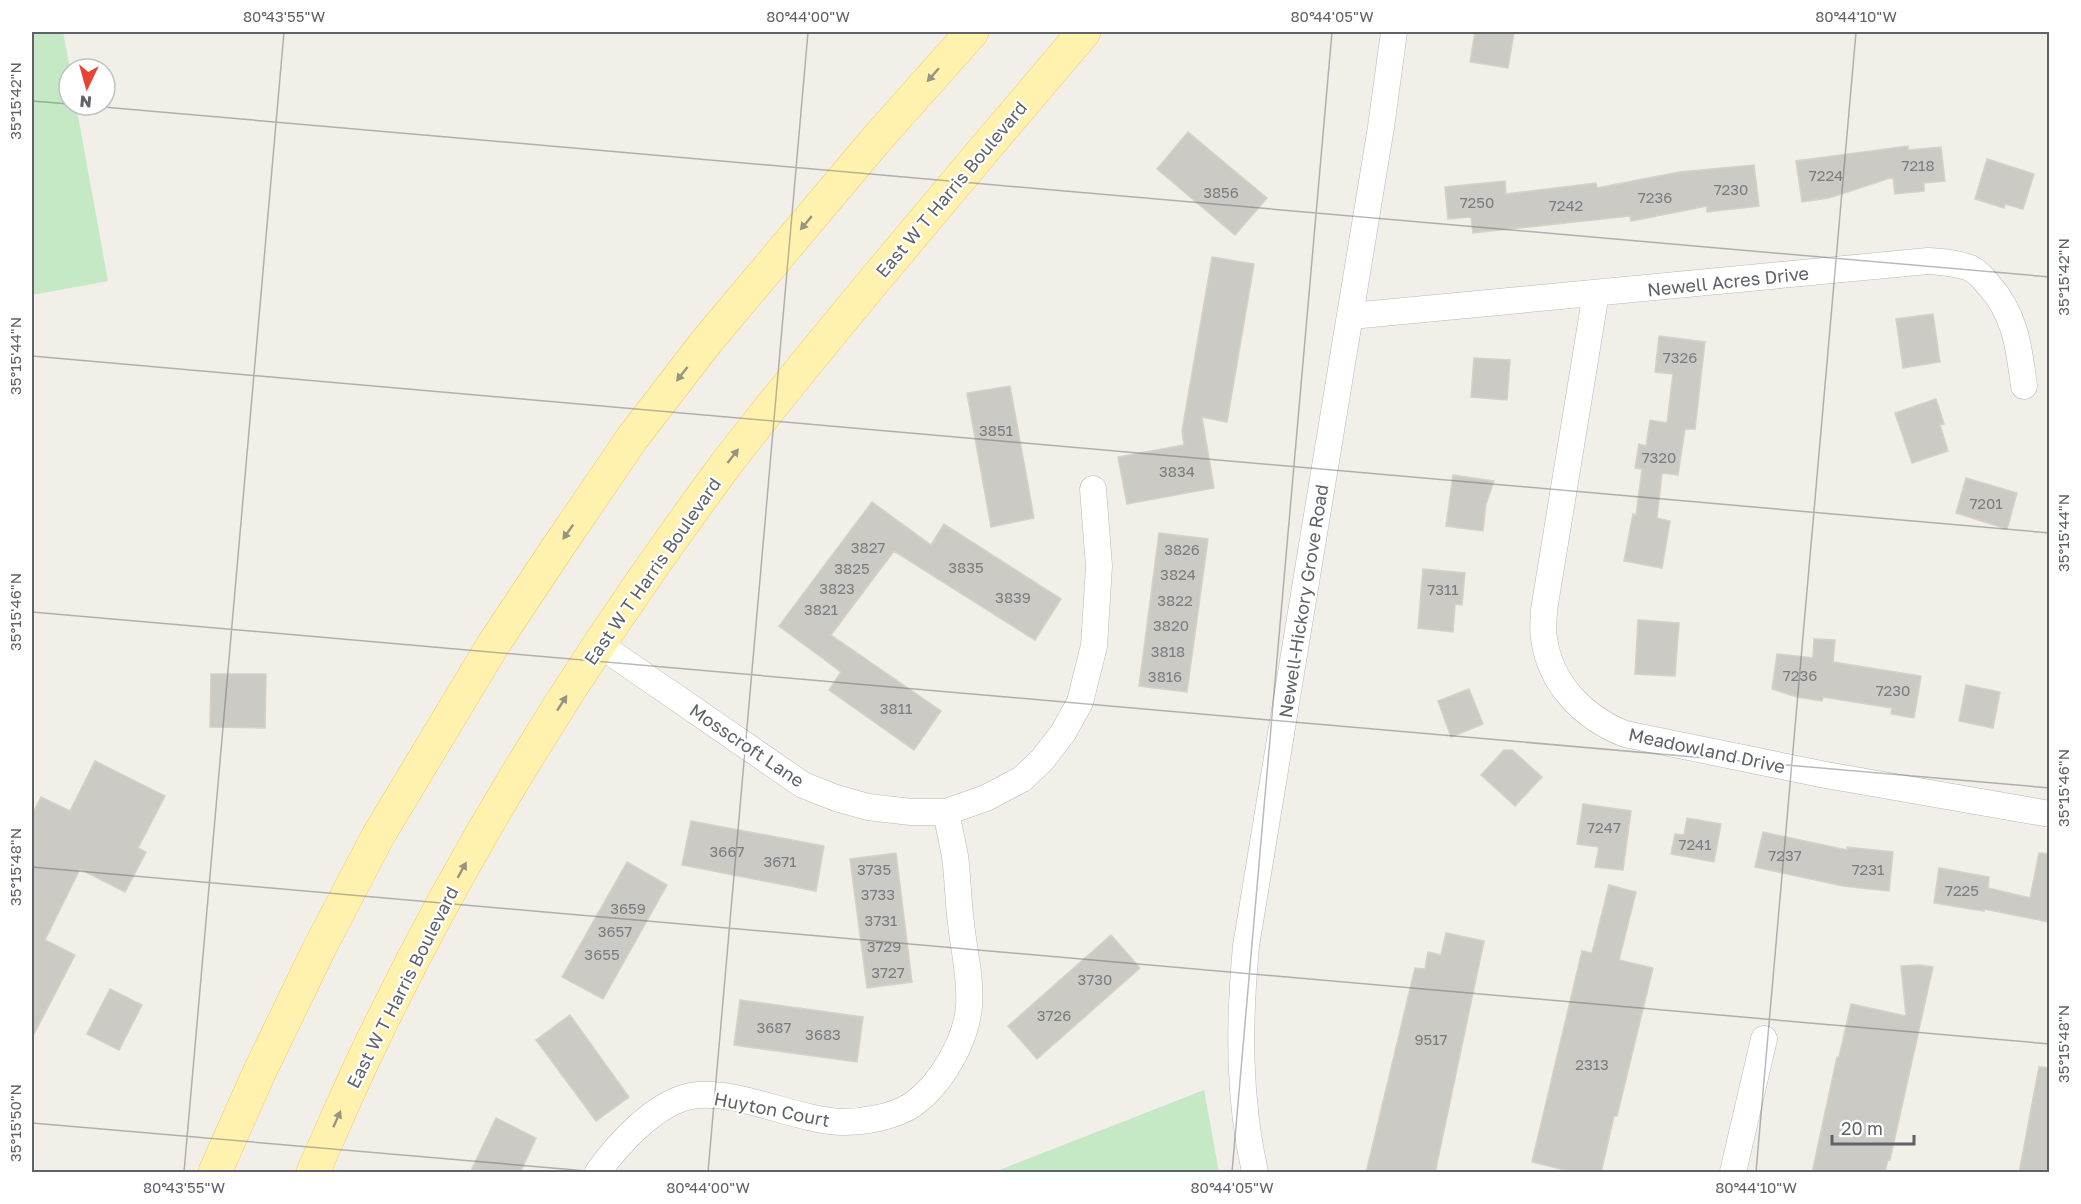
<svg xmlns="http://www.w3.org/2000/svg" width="2081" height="1204" font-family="'Golos Text',sans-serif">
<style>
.green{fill:#c5e8c5}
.building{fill:#cccac5;stroke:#d6d1c6;stroke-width:1.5}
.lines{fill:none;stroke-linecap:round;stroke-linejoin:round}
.minor-casing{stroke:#b5b8bc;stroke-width:27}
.primary-casing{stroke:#f2c960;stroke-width:34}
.minor{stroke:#fff;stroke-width:26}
.primary{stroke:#fff2af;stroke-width:33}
.oneway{fill:#979581}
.ticks{fill:none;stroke:#5f6368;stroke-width:1.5;stroke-opacity:0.45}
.labels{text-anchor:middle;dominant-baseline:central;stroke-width:4.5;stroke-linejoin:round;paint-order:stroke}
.number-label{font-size:15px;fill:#7a7d7f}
.street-label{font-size:18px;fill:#5f6368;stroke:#fff}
.neatline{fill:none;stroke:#5f6368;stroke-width:2}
.ticks-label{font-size:15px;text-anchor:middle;fill:#5f6368}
</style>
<rect width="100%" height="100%" fill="#f1efe8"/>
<path class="green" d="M 32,32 L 63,32 L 70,69 L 69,105 L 76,105 L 108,281 L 32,295 Z
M 1204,1090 L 1219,1172 L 994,1172 Z"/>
<path class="building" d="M 1475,32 L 1514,32 L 1508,68 L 1470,62 Z
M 1188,132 L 1267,198 L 1235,235 L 1157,169 Z
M 1908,146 L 1908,150 L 1941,147 L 1945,181 L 1924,183 L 1924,191 L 1895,194 L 1893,177 L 1829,198 L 1802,202 L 1796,161 Z
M 1987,159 L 2034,174 L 2023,209 L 2005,204 L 2004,208 L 1975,199 Z
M 1754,165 L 1759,206 L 1707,212 L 1707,206 L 1631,221 L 1630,216 L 1473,233 L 1471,217 L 1448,219 L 1445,187 L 1505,181 L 1506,194 L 1596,183 L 1597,188 L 1679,172 Z
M 1212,257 L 1254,264 L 1227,422 L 1202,417 L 1214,488 L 1127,504 L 1118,457 L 1184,445 L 1182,431 Z
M 1933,314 L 1940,362 L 1903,368 L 1896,319 Z
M 1659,336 L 1705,342 L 1695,429 L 1685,429 L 1678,475 L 1662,473 L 1657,518 L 1670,521 L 1662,568 L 1624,561 L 1633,514 L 1636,515 L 1642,469 L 1635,468 L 1639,444 L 1646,446 L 1650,420 L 1667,423 L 1673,374 L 1655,372 Z
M 1474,358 L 1510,360 L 1507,400 L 1471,397 Z
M 1010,386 L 1034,518 L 991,527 L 967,393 Z
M 1936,399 L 1944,424 L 1940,425 L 1948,451 L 1912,463 L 1895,413 Z
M 1453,475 L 1494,481 L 1486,504 L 1483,531 L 1446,526 Z
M 1966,478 L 2017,493 L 2007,529 L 1956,513 Z
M 872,502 L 931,545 L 944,524 L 1061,599 L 1035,640 L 894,551 L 831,635 L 941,711 L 914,750 L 829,690 L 841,672 L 779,626 Z
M 1159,533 L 1208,539 L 1187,692 L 1139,686 Z
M 1423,569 L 1465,573 L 1462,605 L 1455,604 L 1453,632 L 1418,628 Z
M 1638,620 L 1679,623 L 1675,676 L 1635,674 Z
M 1814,639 L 1835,640 L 1833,662 L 1921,676 L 1914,718 L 1891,714 L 1892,708 L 1823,697 L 1822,701 L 1797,697 L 1772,689 L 1777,654 L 1813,658 Z
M 211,674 L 266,674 L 265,728 L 210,727 Z
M 1966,685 L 2000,692 L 1993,728 L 1959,721 Z
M 1469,689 L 1483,724 L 1451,737 L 1438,701 Z
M 1504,750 L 1512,750 L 1542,777 L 1515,806 L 1481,775 Z
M 95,761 L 165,796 L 138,848 L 146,852 L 125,892 L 80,869 L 45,940 L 75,955 L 32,1038 L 32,815 L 41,797 L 70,811 Z
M 1583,804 L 1631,811 L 1623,870 L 1595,867 L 1599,847 L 1577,844 Z
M 1687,818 L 1721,824 L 1714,862 L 1671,854 L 1675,834 L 1684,835 Z
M 691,821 L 824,846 L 816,891 L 682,865 Z
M 1763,832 L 1847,850 L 1847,847 L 1893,852 L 1889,891 L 1843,886 L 1755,867 Z
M 896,853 L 912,982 L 867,988 L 850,859 Z
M 2039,853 L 2049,854 L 2049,922 L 1984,909 L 1984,911 L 1934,903 L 1939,868 L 1989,877 L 1988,888 L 2030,898 Z
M 627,862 L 667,885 L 603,999 L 562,977 Z
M 1609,885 L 1636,892 L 1619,960 L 1653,968 L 1617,1116 L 1614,1116 L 1601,1173 L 1577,1173 L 1532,1162 L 1582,951 L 1592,953 Z
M 1446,933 L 1484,941 L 1435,1173 L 1366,1173 L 1415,968 L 1425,969 L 1428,952 L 1441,955 Z
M 1111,935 L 1140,968 L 1037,1059 L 1008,1026 Z
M 1920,965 L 1933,967 L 1890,1160 L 1888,1159 L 1885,1173 L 1812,1173 L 1837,1057 L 1839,1057 L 1851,1004 L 1906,1016 L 1901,966 Z
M 110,989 L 142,1005 L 119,1050 L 87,1034 Z
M 740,1000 L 863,1017 L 857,1062 L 734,1045 Z
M 570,1015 L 629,1097 L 596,1121 L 536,1040 Z
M 2039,1067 L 2049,1068 L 2049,1173 L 2019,1173 Z
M 496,1118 L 536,1138 L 520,1173 L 470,1173 Z"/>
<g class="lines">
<defs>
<path id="minor" d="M 1596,293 L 1544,610 C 1544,619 1542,629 1544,638 C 1550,684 1584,718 1625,734 L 1826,775 L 2050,814
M 1351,316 L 1928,261 C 1942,262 1957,263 1970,268 C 1977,271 1982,277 1987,283 C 2015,313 2019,346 2024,386
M 600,645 L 803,785 L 836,798 L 868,807 L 911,812 L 946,812 L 986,798 L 1022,779 L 1042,760 L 1063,733 L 1080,702 L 1094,646 L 1099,566 L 1093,489
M 598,1172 C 618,1144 655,1103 691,1096 C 735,1088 794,1120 842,1122 C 864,1122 894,1117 912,1105 C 941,1085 967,1040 969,1005 C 971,978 964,951 961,924 C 958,901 958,879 955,856 C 952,841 949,826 946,812
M 1255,1172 C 1238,1097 1239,1022 1246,946 L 1381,127 L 1394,32
M 1733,1172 L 1764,1039"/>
<path id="primary" d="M 215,1172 L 259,1073 L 319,949 L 378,836 L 493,645 L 556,550 L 633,437 L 707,341 L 875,141 L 972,32
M 313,1172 C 331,1132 348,1092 367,1052 C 464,848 586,653 721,471 C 770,406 822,344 873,282 C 943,198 1013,115 1084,32"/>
</defs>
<use href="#minor" class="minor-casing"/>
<use href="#primary" class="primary-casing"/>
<use href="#minor" class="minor"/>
<use href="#primary" class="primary"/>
</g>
<defs><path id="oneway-solid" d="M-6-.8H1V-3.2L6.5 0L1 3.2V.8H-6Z" transform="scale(1.5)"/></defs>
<g class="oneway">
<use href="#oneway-solid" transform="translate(933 75) rotate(131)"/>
<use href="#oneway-solid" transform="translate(806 223) rotate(130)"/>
<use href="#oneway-solid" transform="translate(682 374) rotate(128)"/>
<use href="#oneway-solid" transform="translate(733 456) rotate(-52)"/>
<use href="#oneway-solid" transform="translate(568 532) rotate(125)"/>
<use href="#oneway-solid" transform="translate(562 703) rotate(-57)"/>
<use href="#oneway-solid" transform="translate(462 870) rotate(-61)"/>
<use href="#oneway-solid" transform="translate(337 1119) rotate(-66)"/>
</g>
<path class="ticks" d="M 32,101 L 69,104M 80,105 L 2050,277M 32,356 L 2050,533M 32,612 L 2050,788M 32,867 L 2050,1044M 32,1123 L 599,1172M 184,1172 L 284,32M 708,1172 L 808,32M 1232,1172 L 1332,32M 1756,1172 L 1856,32"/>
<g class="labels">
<g class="number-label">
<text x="1918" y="165">7218</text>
<text x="1826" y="175">7224</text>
<text x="1731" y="189">7230</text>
<text x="1221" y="192">3856</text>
<text x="1655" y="197">7236</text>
<text x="1477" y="202">7250</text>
<text x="1566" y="205">7242</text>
<text x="1680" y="357">7326</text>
<text x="996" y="430">3851</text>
<text x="1659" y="457">7320</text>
<text x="1177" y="471">3834</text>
<text x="1986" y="503">7201</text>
<text x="868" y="547">3827</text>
<text x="1182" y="549">3826</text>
<text x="966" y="567">3835</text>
<text x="852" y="568">3825</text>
<text x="1178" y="574">3824</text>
<text x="837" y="588">3823</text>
<text x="1443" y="589">7311</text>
<text x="1013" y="597">3839</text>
<text x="1175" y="600">3822</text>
<text x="821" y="609">3821</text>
<text x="1171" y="625">3820</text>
<text x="1168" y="651">3818</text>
<text x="1800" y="675">7236</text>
<text x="1165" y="676">3816</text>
<text x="1893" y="690">7230</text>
<text x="896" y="708">3811</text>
<text x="1604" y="827">7247</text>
<text x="1695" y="844">7241</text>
<text x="727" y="851">3667</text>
<text x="1785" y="855">7237</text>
<text x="780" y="861">3671</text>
<text x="874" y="869">3735</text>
<text x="1868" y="869">7231</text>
<text x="1962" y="890">7225</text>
<text x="878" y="894">3733</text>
<text x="628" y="908">3659</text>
<text x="881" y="920">3731</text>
<text x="615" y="931">3657</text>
<text x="884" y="946">3729</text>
<text x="602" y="954">3655</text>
<text x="888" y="972">3727</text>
<text x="1095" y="979">3730</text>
<text x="1054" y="1015">3726</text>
<text x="774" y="1027">3687</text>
<text x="823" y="1034">3683</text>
<text x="1431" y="1039">9517</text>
<text x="1592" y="1064">2313</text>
</g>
<g class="street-label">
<text transform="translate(951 189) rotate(-50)">East W T Harris Boulevard</text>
<text transform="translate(1728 281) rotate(-6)">Newell Acres Drive</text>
<text transform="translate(652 571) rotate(-55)">East W T Harris Boulevard</text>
<text transform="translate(1303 601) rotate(-81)">Newell-Hickory Grove Road</text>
<text transform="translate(747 745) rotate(34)">Mosscroft Lane</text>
<text transform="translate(1707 750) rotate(12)">Meadowland Drive</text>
<text transform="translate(402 987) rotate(-63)">East W T Harris Boulevard</text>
<text transform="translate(772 1109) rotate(11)">Huyton Court</text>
</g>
</g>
<rect width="2081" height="1204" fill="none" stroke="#ffffff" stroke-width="66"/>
<g transform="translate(87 87) rotate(185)"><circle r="28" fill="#ffffff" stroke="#bfc1c3" stroke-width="1.5"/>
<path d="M0-4.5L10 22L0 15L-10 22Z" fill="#ea4335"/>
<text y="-9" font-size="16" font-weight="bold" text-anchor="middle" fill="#5f6368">N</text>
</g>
<path d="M1832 1135v9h82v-9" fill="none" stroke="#5f6368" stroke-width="3"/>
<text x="1841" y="1135" font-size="18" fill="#5f6368" stroke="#ffffff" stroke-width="4.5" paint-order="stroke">20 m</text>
<rect x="33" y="33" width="2015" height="1138" class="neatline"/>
<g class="ticks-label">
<text x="284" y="22">80°43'55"W</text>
<text x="808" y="22">80°44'00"W</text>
<text x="1332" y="22">80°44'05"W</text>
<text x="1856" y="22">80°44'10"W</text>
<text transform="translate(16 101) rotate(-90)" y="5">35°15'42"N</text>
<text transform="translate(2064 277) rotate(-90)" y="5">35°15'42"N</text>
<text transform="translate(16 356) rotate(-90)" y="5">35°15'44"N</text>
<text transform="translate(2064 533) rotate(-90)" y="5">35°15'44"N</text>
<text transform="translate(16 612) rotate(-90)" y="5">35°15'46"N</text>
<text transform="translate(2064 788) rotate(-90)" y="5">35°15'46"N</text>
<text transform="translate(16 867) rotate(-90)" y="5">35°15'48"N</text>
<text transform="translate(2064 1044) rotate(-90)" y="5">35°15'48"N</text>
<text transform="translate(16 1123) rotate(-90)" y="5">35°15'50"N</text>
<text x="184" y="1193">80°43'55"W</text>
<text x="708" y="1193">80°44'00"W</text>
<text x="1232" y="1193">80°44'05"W</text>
<text x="1756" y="1193">80°44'10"W</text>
</g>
</svg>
